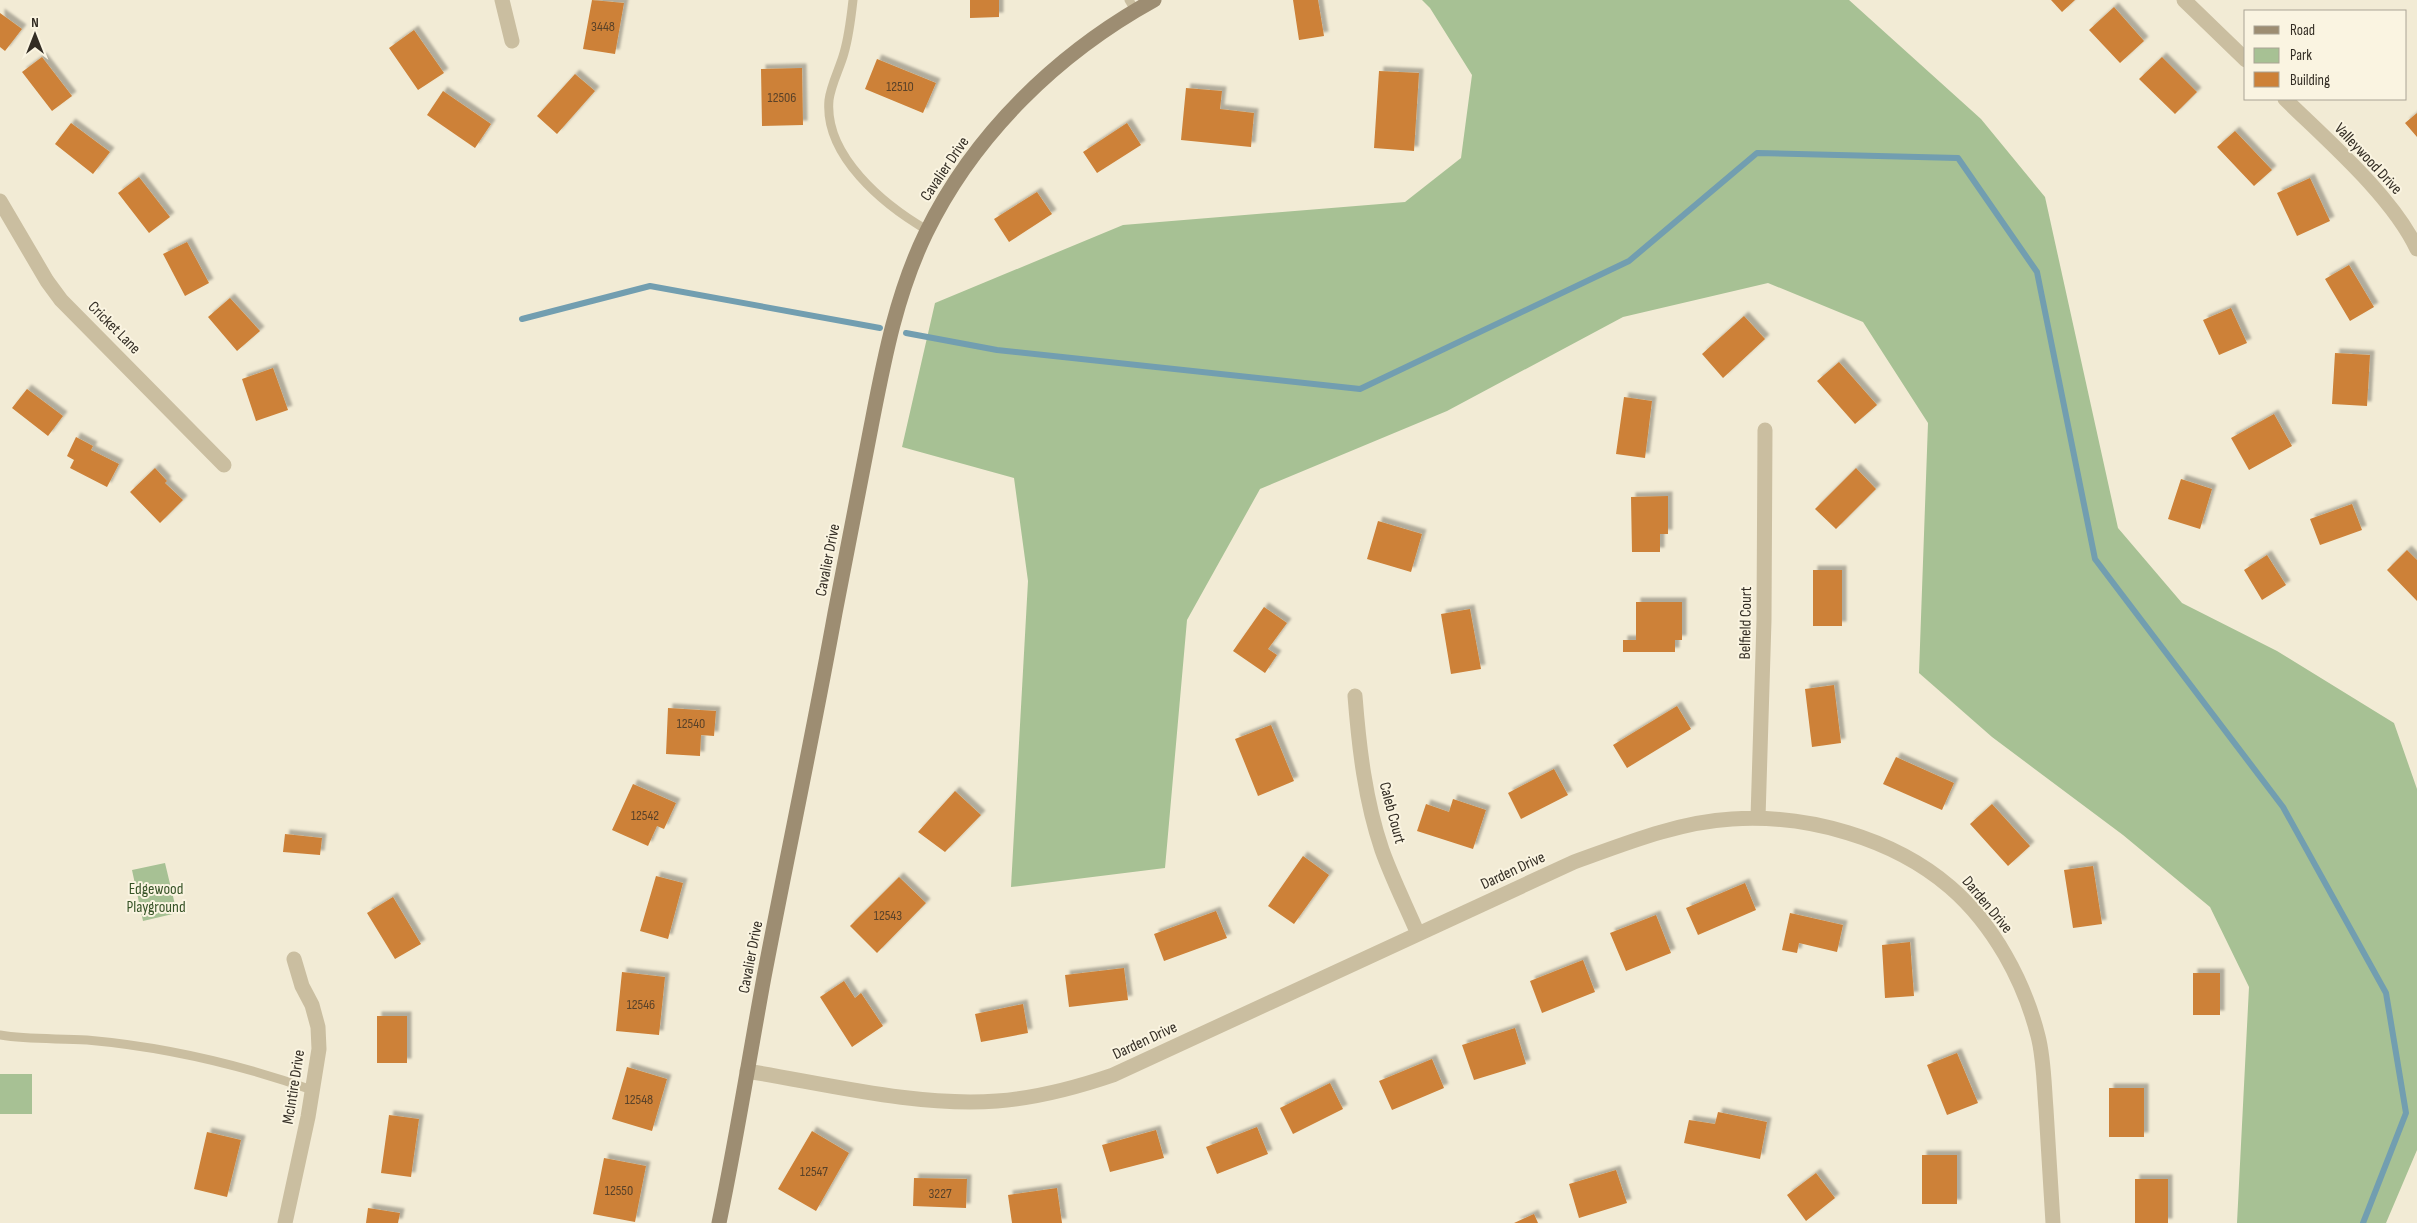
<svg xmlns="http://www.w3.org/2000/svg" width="2417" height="1223" font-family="'Sofia Sans Condensed',sans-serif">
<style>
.green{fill:#a7c194}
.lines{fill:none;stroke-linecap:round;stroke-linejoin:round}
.stream{stroke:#729eb0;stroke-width:6}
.building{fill:#cd8137;filter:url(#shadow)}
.lane{stroke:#cabea0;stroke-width:9}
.street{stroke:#cabea0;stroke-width:15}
.secondary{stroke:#9d8d72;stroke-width:15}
.labels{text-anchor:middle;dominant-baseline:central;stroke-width:4;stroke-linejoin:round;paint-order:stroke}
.number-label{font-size:14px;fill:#5a4229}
.street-label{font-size:16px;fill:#332d24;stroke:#faf4e1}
.park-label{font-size:16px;fill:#375327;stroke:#faf4e1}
</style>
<defs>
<filter id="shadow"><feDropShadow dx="4.5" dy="-4.5" stdDeviation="1" flood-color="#0004"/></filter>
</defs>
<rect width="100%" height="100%" fill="#f2ebd5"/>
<path class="green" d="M 1422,0 L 1849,0 L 1981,119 L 2045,197 L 2118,528 L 2182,603 L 2277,651 L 2394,723 L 2417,789 L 2417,1150 L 2386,1223 L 2237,1223 L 2249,987 L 2210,907 L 2123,835 L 1992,737 L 1919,673 L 1928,423 L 1863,322 L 1768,283 L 1623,317 L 1447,411 L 1260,489 L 1187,620 L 1165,868 L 1011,887 L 1028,581 L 1014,478 L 902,447 L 935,303 L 1123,225 L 1405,202 L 1461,158 L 1472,75 L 1430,8 Z
M 165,863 L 177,913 L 143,921 L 132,870 Z
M 0,1074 L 32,1074 L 32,1114 L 0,1114 Z"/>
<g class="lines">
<path class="stream" d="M 522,319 L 650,286 L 880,328
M 906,333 L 997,350 L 1360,389 L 1629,261 L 1757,153 L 1958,158 L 2037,272 L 2095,559 L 2283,807 L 2386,993 L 2406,1113 L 2363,1223"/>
</g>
<path class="building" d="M 592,0 L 624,3 L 615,54 L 583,49 Z
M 970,0 L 999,0 L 999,17 L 970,18 Z
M 1293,0 L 1318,0 L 1324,36 L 1299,40 Z
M 2051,0 L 2075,0 L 2062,12 Z
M 2114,7 L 2144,41 L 2120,63 L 2089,30 Z
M 0,13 L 22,29 L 5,51 L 0,47 Z
M 414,30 L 444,73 L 418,90 L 389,48 Z
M 42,57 L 72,96 L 52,111 L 22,72 Z
M 2162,57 L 2197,92 L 2175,114 L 2139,79 Z
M 877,59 L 936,83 L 923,113 L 865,89 Z
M 802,68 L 803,125 L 762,126 L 761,69 Z
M 1379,71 L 1419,73 L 1414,151 L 1374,148 Z
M 575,74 L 595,91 L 557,134 L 537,116 Z
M 1186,88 L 1222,91 L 1220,109 L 1254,113 L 1251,147 L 1181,140 Z
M 443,91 L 491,124 L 475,148 L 427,115 Z
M 2417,113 L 2417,137 L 2405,123 Z
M 71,123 L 110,152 L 93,174 L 55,144 Z
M 1127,123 L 1141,145 L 1097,173 L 1083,152 Z
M 2235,131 L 2272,170 L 2254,186 L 2217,147 Z
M 139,177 L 170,217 L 149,233 L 118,193 Z
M 2310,178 L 2330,221 L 2297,236 L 2277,193 Z
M 1037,192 L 1052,214 L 1009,242 L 994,219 Z
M 187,242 L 209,283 L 185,296 L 163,254 Z
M 2349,265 L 2374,307 L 2350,321 L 2325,279 Z
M 230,298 L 260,331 L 237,351 L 208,317 Z
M 2231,308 L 2247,343 L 2219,355 L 2203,320 Z
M 1744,316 L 1765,339 L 1723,378 L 1702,354 Z
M 2335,353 L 2370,355 L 2367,406 L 2332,404 Z
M 1839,362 L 1877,405 L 1855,424 L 1817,381 Z
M 273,368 L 288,410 L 256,421 L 242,379 Z
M 27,389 L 63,416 L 48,436 L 12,408 Z
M 1624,397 L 1652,401 L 1645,458 L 1616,454 Z
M 2274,414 L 2292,446 L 2249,470 L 2231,438 Z
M 76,437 L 93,446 L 91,450 L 119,464 L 107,487 L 70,468 L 74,460 L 67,456 Z
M 155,468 L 167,481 L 165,483 L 183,500 L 160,523 L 130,492 Z
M 1856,468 L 1876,489 L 1836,529 L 1815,509 Z
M 2181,479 L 2212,489 L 2200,529 L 2168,519 Z
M 1668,496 L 1668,534 L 1660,534 L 1660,552 L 1632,552 L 1631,497 Z
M 2352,504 L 2362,530 L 2320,545 L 2310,519 Z
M 1378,521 L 1422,534 L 1411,572 L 1367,559 Z
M 2407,550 L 2417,560 L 2417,601 L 2387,570 Z
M 2267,555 L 2286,585 L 2262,600 L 2244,570 Z
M 1813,570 L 1842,570 L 1842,626 L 1813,626 Z
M 1636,602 L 1682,602 L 1682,640 L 1675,640 L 1675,652 L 1623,652 L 1623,640 L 1636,640 Z
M 1264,607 L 1287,623 L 1268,649 L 1277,655 L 1265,673 L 1233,651 Z
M 1470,609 L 1481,669 L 1451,674 L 1441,614 Z
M 1834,685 L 1841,743 L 1812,747 L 1805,689 Z
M 1677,706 L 1691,729 L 1627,768 L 1613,745 Z
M 668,708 L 716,711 L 714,736 L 701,735 L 700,756 L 666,754 Z
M 1271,725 L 1294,781 L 1258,796 L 1235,739 Z
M 1896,757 L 1954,783 L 1942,810 L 1883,784 Z
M 1554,769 L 1568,795 L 1521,819 L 1508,793 Z
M 633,784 L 676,803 L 664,829 L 657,826 L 648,846 L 612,830 Z
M 955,791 L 981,815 L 945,852 L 918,832 Z
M 1453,799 L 1486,810 L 1473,849 L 1417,831 L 1426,804 L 1449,812 Z
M 1992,804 L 2030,846 L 2008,866 L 1970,824 Z
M 285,834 L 322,838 L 320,855 L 283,852 Z
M 1303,856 L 1329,875 L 1294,924 L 1268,906 Z
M 2093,866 L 2102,924 L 2073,928 L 2064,870 Z
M 656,876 L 683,883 L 668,939 L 640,931 Z
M 899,877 L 926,903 L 877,953 L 850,926 Z
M 1745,883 L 1756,910 L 1698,935 L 1686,908 Z
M 393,897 L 421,944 L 395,959 L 367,913 Z
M 1216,911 L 1227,938 L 1164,961 L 1154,934 Z
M 1790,913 L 1843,925 L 1837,952 L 1799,943 L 1797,953 L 1782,950 Z
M 1656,915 L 1671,953 L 1626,971 L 1610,933 Z
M 1910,942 L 1914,996 L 1885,998 L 1882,945 Z
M 1583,960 L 1595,992 L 1542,1013 L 1530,981 Z
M 1124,968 L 1128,1000 L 1069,1007 L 1065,975 Z
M 622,972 L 665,977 L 659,1035 L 616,1031 Z
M 2193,973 L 2220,973 L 2220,1015 L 2193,1015 Z
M 844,981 L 855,998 L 861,993 L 883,1026 L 852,1047 L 820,997 Z
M 1023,1004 L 1028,1033 L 981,1042 L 975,1014 Z
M 377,1016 L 407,1016 L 407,1063 L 377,1063 Z
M 1515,1028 L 1526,1064 L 1474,1080 L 1462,1045 Z
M 1957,1053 L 1978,1103 L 1947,1115 L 1927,1065 Z
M 1432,1059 L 1444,1088 L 1392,1110 L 1379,1081 Z
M 627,1067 L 667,1079 L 652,1131 L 612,1119 Z
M 1330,1083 L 1343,1109 L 1293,1134 L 1280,1108 Z
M 2109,1088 L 2144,1088 L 2144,1137 L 2109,1137 Z
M 1718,1112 L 1767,1122 L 1760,1159 L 1684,1143 L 1689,1120 L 1715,1124 Z
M 389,1115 L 419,1119 L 411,1177 L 381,1173 Z
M 1257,1127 L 1268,1154 L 1217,1174 L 1206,1147 Z
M 1156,1130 L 1164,1158 L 1110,1172 L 1102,1145 Z
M 812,1131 L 849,1153 L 816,1211 L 778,1189 Z
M 207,1132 L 241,1140 L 227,1197 L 194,1189 Z
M 1922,1155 L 1957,1155 L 1957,1204 L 1922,1204 Z
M 604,1158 L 646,1166 L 635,1222 L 593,1214 Z
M 1616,1170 L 1627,1203 L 1579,1218 L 1569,1184 Z
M 1816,1173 L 1835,1198 L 1806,1221 L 1787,1195 Z
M 914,1178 L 967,1179 L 966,1208 L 913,1206 Z
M 2135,1179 L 2168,1179 L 2168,1223 L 2135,1223 Z
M 1057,1188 L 1062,1223 L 1012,1223 L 1008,1195 Z
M 368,1208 L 400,1213 L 398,1223 L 366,1223 Z
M 1534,1214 L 1538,1223 L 1514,1223 Z"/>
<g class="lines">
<path class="lane" d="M 853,0 C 851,18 849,36 844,53 C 840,68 831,84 829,100 C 824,156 884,205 927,230
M 1129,0 L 1135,10
M 0,1035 C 29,1040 58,1038 87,1040 C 165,1047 239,1064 312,1090"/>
<path class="street" d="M 502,0 L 512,41
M 2184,0 L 2246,60
M 2285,99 C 2328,141 2392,196 2417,249
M 0,201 L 47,281 L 61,300 L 224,465
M 1355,696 C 1359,747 1365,800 1382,850 C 1392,878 1406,906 1418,934
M 1758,818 L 1764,620 L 1765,430
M 747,1071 C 827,1084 917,1107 997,1101 C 1037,1098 1075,1088 1113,1075 L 1574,862 C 1624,844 1678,822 1732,819 C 1807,814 1893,838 1950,887 C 1994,925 2024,981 2038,1036 C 2044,1059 2044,1085 2046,1109 C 2048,1147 2051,1185 2053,1223
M 285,1223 L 308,1117 L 319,1049 L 318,1027 L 312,1005 L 302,986 L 294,959"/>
<path class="secondary" d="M 719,1223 C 736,1141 749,1059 764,977 C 787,856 813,735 835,613 C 847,551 859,489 871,427 C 884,360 896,295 926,233 C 974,134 1058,53 1154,0"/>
</g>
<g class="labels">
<g class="number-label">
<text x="603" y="26">3448</text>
<text x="900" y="86">12510</text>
<text x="782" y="97">12506</text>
<text x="691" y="723">12540</text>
<text x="645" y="815">12542</text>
<text x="888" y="915">12543</text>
<text x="641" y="1004">12546</text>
<text x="639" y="1099">12548</text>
<text x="814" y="1171">12547</text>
<text x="619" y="1190">12550</text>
<text x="940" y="1193">3227</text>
</g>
<g class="street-label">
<text transform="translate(2368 159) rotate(47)">Valleywood Drive</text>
<text transform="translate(945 169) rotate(-56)">Cavalier Drive</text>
<text transform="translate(114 328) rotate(45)">Cricket Lane</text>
<text transform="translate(828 560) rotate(-79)">Cavalier Drive</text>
<text transform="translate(1746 623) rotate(-89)">Belfield Court</text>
<text transform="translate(1392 813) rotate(75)">Caleb Court</text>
<text transform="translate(1513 871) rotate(-25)">Darden Drive</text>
<text transform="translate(1987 905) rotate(50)">Darden Drive</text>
<text transform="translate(751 957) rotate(-79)">Cavalier Drive</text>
<text transform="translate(1145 1041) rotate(-25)">Darden Drive</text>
<text transform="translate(294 1087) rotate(-81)">McIntire Drive</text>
</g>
<g class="park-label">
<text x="156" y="889">Edgewood<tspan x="156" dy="18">Playground</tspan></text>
</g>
</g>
<rect x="2244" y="10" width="162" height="90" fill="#faf4e1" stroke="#aaa495"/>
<rect x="2254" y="26" width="25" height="8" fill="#9d8d72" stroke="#aaa495"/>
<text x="2290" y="35" font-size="15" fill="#332d24">Road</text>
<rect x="2254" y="48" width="25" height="15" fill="#a7c194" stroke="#aaa495"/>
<text x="2290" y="60" font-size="15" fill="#332d24">Park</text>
<rect x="2254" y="72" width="25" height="15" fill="#cd8137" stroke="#aaa495"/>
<text x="2290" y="85" font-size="15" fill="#332d24">Building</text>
<g transform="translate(35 35)" stroke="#faf4e1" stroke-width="4" paint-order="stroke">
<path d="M0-4L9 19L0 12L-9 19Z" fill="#332d24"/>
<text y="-8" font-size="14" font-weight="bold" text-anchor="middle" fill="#332d24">N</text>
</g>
</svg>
